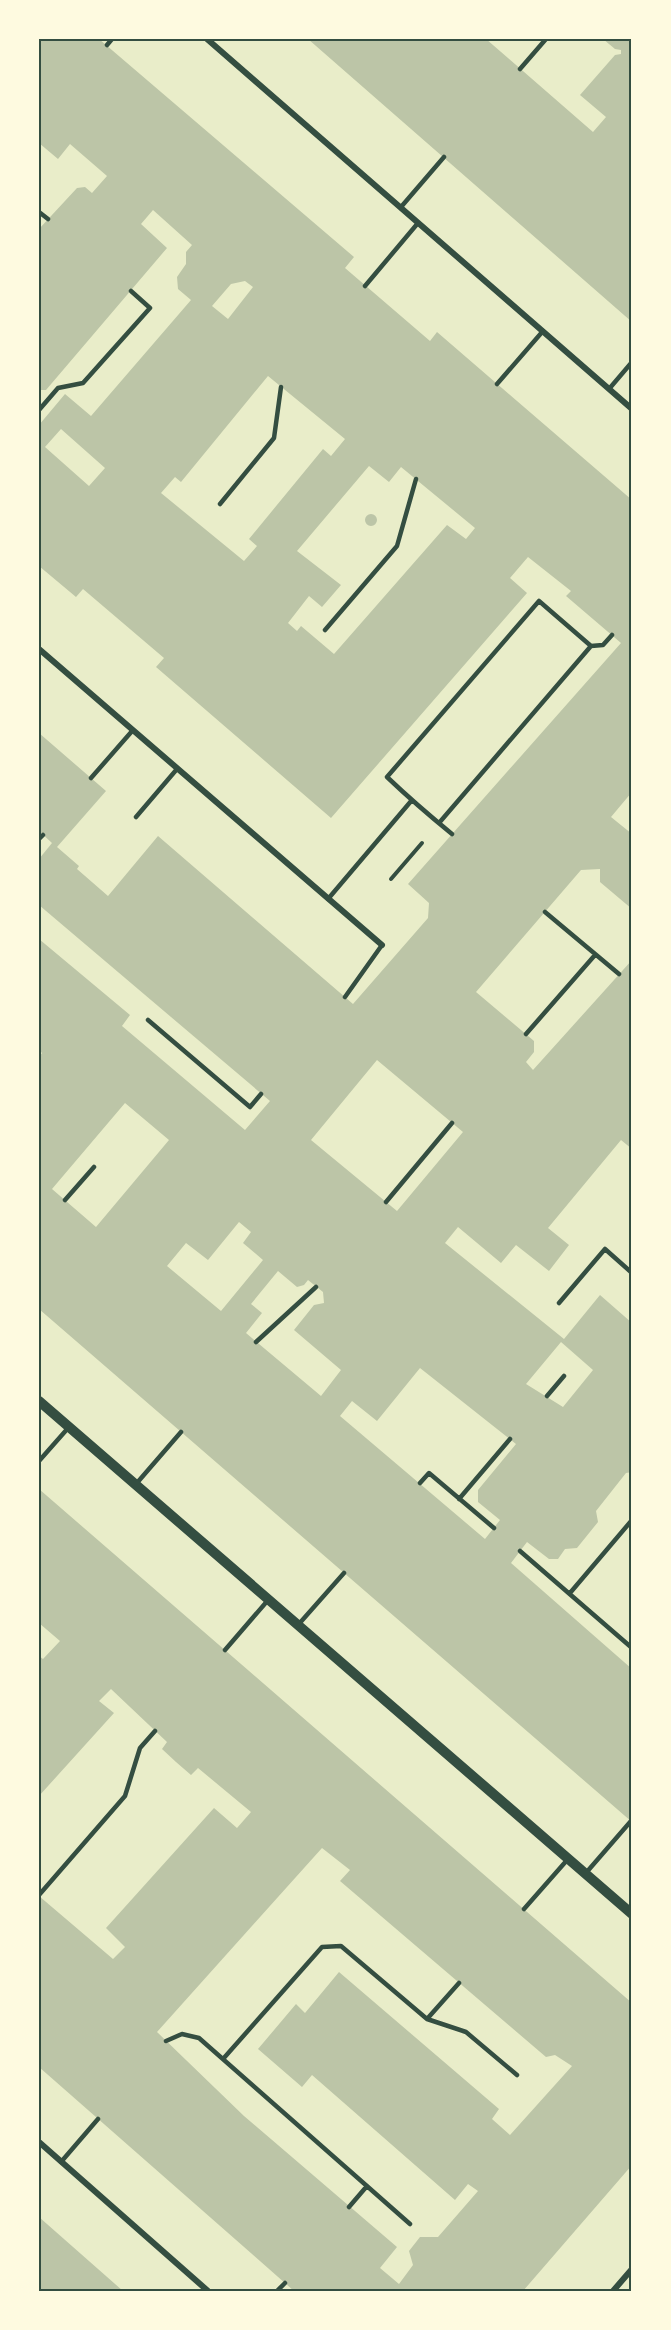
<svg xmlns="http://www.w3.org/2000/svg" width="671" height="2330" font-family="'Source Sans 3',sans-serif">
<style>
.building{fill:#bcc5a7;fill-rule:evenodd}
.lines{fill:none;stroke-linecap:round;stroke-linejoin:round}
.path{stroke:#344e41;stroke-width:4}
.service{stroke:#344e41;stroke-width:4.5}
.minor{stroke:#344e41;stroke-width:6}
.tertiary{stroke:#344e41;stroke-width:10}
.neatline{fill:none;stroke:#344e41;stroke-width:2}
</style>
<rect width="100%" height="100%" fill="#e9edc9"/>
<path class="building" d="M 39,39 L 99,39 L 354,257 L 345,268 L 430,341 L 437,332 L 632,500 L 632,792 L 611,817 L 632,834 L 632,909 L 600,882 L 600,869 L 581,870 L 476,992 L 534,1041 L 534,1052 L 526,1062 L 533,1070 L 632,960 L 632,1149 L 621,1140 L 548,1228 L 569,1245 L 549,1271 L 516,1245 L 501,1263 L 458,1227 L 445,1243 L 564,1339 L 600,1295 L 632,1323 L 632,1472 L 626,1473 L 596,1511 L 598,1522 L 577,1548 L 565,1549 L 558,1559 L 549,1559 L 527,1542 L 511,1563 L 632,1669 L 632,1822 L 39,1309 L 39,1057 L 42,1053 L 39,1050 L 39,939 L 130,1015 L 122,1026 L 245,1130 L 270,1101 L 39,905 L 39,859 L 52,843 L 39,831 L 39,733 L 106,791 L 57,847 L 79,866 L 77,869 L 108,896 L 158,836 L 353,1004 L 428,918 L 429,903 L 408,884 L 621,643 L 566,596 L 571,591 L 528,557 L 510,578 L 527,593 L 331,818 L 156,667 L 164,658 L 83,589 L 76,597 L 39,566 L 39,425 L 65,394 L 91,416 L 191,300 L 178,289 L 177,277 L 186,264 L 186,252 L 192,245 L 153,210 L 141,224 L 167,248 L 46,390 L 39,390 L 39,229 L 77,188 L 85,187 L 92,193 L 107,176 L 70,144 L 58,159 L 39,143 ZM 245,281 L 253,287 L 228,319 L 212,306 L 231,284 ZM 268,376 L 345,439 L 331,456 L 323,449 L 249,539 L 257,546 L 244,561 L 161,493 L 175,477 L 181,482 ZM 61,429 L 105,468 L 89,486 L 45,447 ZM 369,466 L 389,482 L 401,467 L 475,528 L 466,539 L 447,525 L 334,654 L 301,626 L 297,631 L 288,623 L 309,596 L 322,607 L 341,585 L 297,551 ZM 377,1060 L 463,1132 L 397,1211 L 311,1140 ZM 125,1103 L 169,1140 L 96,1227 L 52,1189 ZM 239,1222 L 251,1232 L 243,1243 L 263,1260 L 221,1311 L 167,1266 L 186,1243 L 208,1260 ZM 278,1271 L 297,1287 L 304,1285 L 308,1280 L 323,1292 L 324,1303 L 314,1305 L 294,1330 L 341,1370 L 321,1396 L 246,1333 L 262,1313 L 251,1304 ZM 561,1342 L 593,1370 L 563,1407 L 526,1384 ZM 420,1368 L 516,1444 L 478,1490 L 478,1502 L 500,1520 L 485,1539 L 340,1416 L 352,1401 L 377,1421 Z
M 308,39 L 486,39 L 593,132 L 606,117 L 580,95 L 615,55 L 621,54 L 621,50 L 615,49 L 603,39 L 632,39 L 632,322 Z
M365 520a6 6 0 1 1 12 0a6 6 0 1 1-12 0Z
M 39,1489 L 632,2003 L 632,2165 L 523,2291 L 294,2291 L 39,2067 L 39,1896 L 113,1959 L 125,1947 L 106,1928 L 214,1808 L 237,1828 L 251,1812 L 198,1768 L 191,1775 L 176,1762 L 162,1749 L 167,1742 L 111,1689 L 99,1701 L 114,1713 L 39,1796 L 39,1656 L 43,1659 L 60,1641 L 39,1623 ZM 322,1848 L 350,1870 L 340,1881 L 546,2057 L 555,2055 L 572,2066 L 510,2135 L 492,2119 L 499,2109 L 339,1972 L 305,2013 L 296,2004 L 258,2049 L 302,2087 L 312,2075 L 455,2200 L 468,2184 L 478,2191 L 438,2237 L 420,2237 L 409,2251 L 413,2265 L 399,2284 L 380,2268 L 397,2247 L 244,2116 L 157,2032 Z
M 39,2217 L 123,2291 L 39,2291 Z"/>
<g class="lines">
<path class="path" d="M 391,879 L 422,843"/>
<path class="service" d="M 107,45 L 112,39
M 520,69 L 546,39
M 401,207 L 444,157
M 39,212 L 48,219
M 365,286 L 418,223
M 497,384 L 543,331
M 609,389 L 632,362
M 39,410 L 58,388 L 83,383 L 150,308 L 131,291
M 220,504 L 274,438 L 281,387
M 325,630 L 397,546 L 416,479
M 591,646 L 603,645 L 612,635
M 91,778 L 133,730
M 136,817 L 177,769
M 439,823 L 591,646 L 539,601 L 387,777 C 408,797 430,816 452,834
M 39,839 L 43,835
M 328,899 L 412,800
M 545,912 L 619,974
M 345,997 L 382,945
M 148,1020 L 250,1107 L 261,1094
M 526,1034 L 595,955
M 65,1200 L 94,1167
M 386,1202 L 452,1123
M 559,1303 L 605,1249 L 632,1273
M 256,1342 L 316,1287
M 547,1396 L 564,1376
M 39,1461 L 69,1427
M 420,1483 L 429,1473 L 494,1528
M 136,1484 L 181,1432
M 459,1499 L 510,1439
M 520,1551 L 632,1648
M 570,1593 L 632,1520
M 298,1625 L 344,1573
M 225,1650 L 269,1599
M 585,1874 L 631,1821
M 39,1895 L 125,1796 L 140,1748 L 155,1731
M 524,1909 L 568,1859
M 427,2019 L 459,1983
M 166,2041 L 182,2034 L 199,2038 L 410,2224
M 223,2059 L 322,1947 L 341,1946 L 427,2019 L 466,2032 L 517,2075
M 61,2162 L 98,2119
M 349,2207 L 367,2186
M 277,2291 L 285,2283"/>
<path class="minor" d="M 207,39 L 632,409
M 39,649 L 382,945
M 39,2142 L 208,2291
M 613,2291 L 632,2269"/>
<path class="tertiary" d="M 39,1401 L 632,1914"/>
</g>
<rect width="671" height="2330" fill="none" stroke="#fefae0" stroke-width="81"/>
<rect x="40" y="40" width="590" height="2250" class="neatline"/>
</svg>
